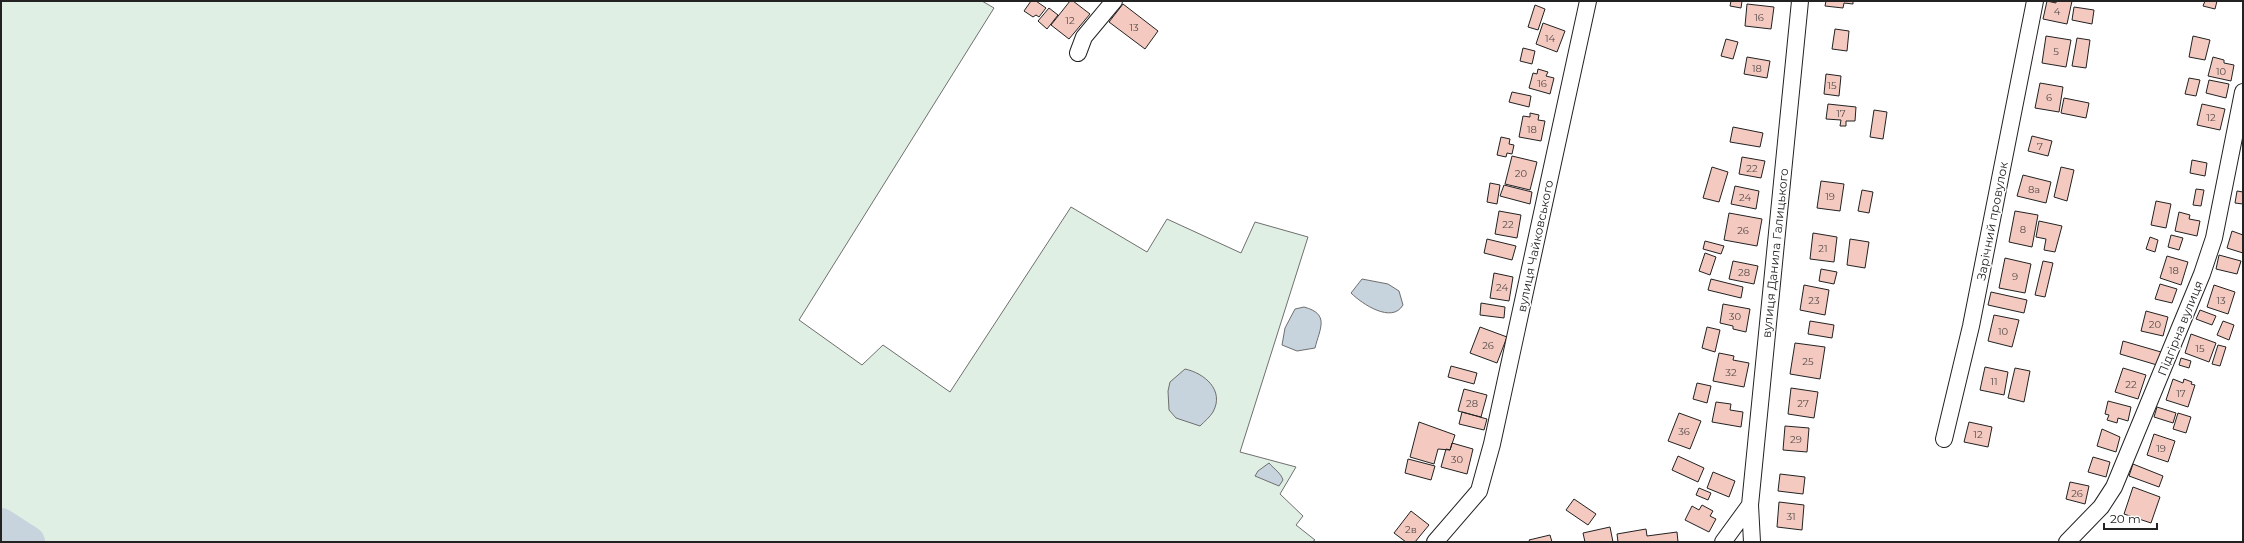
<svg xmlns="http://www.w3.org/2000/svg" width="2244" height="543" font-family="Montserrat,sans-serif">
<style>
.green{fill:#e0efe3;stroke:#6f6f6f}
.water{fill:#c7d3dd;stroke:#6f6f6f}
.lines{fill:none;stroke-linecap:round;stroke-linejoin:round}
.river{stroke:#c7d3dd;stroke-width:32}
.building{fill:#f3c9c0;stroke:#222}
.street-casing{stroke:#222;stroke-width:18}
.street{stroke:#fff;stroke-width:16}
.labels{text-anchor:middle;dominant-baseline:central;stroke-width:3;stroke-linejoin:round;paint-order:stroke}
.number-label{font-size:10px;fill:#564c4a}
.street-label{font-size:12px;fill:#222;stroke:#fff}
</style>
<rect width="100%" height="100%" fill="#fff"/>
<path class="green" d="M 1,1 L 982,1 L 994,8 L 799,320 L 862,365 L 883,345 L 950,392 L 1071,207 L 1147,252 L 1167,219 L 1241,253 L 1255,222 L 1308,237 L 1240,452 L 1296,467 L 1280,494 L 1303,516 L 1296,525 L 1315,540 L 1312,542 L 1,542 Z"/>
<path class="water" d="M 1362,279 L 1388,284 L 1399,291 L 1403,305 C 1392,324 1362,304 1351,293 Z
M 1304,307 C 1330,314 1320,328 1315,348 L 1297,351 L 1282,345 L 1285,328 L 1295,309 Z
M 1185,369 C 1204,373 1225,390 1213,412 C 1210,417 1204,422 1200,426 L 1176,418 L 1169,410 L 1168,391 L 1170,382 Z
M 1269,463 C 1274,469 1281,473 1283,480 L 1279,486 L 1255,476 L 1258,471 Z"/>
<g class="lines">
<path class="river" d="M 1,524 L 29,542"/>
</g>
<path class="building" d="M 1031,1 L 1036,1 L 1046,8 L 1039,17 L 1036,15 L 1033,17 L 1024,11 Z
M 1070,1 L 1073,1 L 1090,14 L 1069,39 L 1051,25 Z
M 1731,1 L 1742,1 L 1741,8 L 1730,6 Z
M 1826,1 L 1853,1 L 1853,4 L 1844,3 L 1843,8 L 1825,6 Z
M 2047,1 L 2056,3 L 2056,1 L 2072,1 L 2067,24 L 2043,19 Z
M 2205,1 L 2217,1 L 2215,9 L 2203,6 Z
M 1123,4 L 1158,31 L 1145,49 L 1109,22 Z
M 1747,4 L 1774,7 L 1771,29 L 1745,26 Z
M 1535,5 L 1545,9 L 1538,30 L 1528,27 Z
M 2074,7 L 2094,10 L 2092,24 L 2072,20 Z
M 1049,8 L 1058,15 L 1047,29 L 1038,21 Z
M 1543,23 L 1565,31 L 1557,52 L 1536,44 Z
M 1835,29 L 1849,31 L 1847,51 L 1832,49 Z
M 2046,36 L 2071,40 L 2066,67 L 2042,63 Z
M 2193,36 L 2210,40 L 2205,60 L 2189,57 Z
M 2077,38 L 2090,40 L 2086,68 L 2072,66 Z
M 1726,39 L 1738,42 L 1733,59 L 1721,56 Z
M 1523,48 L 1535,51 L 1532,64 L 1520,61 Z
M 1747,57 L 1770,61 L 1767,78 L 1744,74 Z
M 2213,57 L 2224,60 L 2224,63 L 2234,65 L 2231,81 L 2208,76 Z
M 1538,69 L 1548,72 L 1546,76 L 1554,78 L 1550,94 L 1529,88 L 1533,73 L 1537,74 Z
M 1826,74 L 1841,76 L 1839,96 L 1824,94 Z
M 2189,78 L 2200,80 L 2196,96 L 2185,94 Z
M 2209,80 L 2229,84 L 2226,98 L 2206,93 Z
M 2040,83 L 2063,87 L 2059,112 L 2035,108 Z
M 1512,92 L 1531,96 L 1529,107 L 1509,102 Z
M 2064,98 L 2089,103 L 2086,118 L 2061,113 Z
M 1828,104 L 1856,107 L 1855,121 L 1846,121 L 1846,126 L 1840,126 L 1841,120 L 1826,119 Z
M 2202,104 L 2225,109 L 2220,130 L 2197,125 Z
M 1874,110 L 1887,112 L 1883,139 L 1870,137 Z
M 1530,113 L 1539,115 L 1538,120 L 1545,121 L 1541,141 L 1519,137 L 1523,116 L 1530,117 Z
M 1733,127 L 1763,133 L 1760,147 L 1730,142 Z
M 2032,136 L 2052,141 L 2048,156 L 2028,151 Z
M 1501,137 L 1510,139 L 1509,144 L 1514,145 L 1512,154 L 1507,153 L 1506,157 L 1497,155 Z
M 1512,156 L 1537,162 L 1530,190 L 1505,184 Z
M 1742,157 L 1765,161 L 1761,178 L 1739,174 Z
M 2192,160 L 2207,163 L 2205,176 L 2190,173 Z
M 1712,167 L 1728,172 L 1719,202 L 1703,198 Z
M 2061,167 L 2074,170 L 2067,201 L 2054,197 Z
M 2023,175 L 2051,182 L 2046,203 L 2017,196 Z
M 1821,181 L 1844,184 L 1840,211 L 1817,208 Z
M 1490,183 L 1500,185 L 1497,204 L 1487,202 Z
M 1504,185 L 1532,192 L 1530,204 L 1500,196 Z
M 1735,186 L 1759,191 L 1756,209 L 1731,204 Z
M 2196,189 L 2204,190 L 2201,206 L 2193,205 Z
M 1862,190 L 1873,192 L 1869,213 L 1858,211 Z
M 2237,191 L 2243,192 L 2243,204 L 2235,203 Z
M 2156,201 L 2171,204 L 2166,228 L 2151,225 Z
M 1499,211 L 1521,215 L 1517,238 L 1495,234 Z
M 2015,211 L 2038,215 L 2032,247 L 2009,242 Z
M 2179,212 L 2190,215 L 2189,219 L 2200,221 L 2197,236 L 2175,231 Z
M 1729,213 L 1762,219 L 1757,246 L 1724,240 Z
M 2039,221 L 2062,226 L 2055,252 L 2044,250 L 2046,239 L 2036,237 Z
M 2232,231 L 2243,235 L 2243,253 L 2227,248 Z
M 1813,233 L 1837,237 L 1834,262 L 1810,259 Z
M 2171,235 L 2183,238 L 2179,250 L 2168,247 Z
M 2150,237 L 2158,240 L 2155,252 L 2146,249 Z
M 1487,239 L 1516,246 L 1512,260 L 1484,253 Z
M 1850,239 L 1869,242 L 1865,268 L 1847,265 Z
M 1705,241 L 1724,246 L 1721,254 L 1703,249 Z
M 1705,253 L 1716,257 L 1710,275 L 1699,271 Z
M 2219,255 L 2241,261 L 2237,274 L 2216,269 Z
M 2167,256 L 2188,262 L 2181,285 L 2160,278 Z
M 2005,258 L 2031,264 L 2025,293 L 1999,288 Z
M 1733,261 L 1758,266 L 1754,284 L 1729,279 Z
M 2043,261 L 2053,263 L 2045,297 L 2035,295 Z
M 1821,269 L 1837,272 L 1834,284 L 1819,281 Z
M 1494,273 L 1513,277 L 1509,301 L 1490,298 Z
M 1711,279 L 1743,287 L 1741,298 L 1708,290 Z
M 2160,284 L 2177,289 L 2172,303 L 2155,299 Z
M 1804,285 L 1829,290 L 1825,315 L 1800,310 Z
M 2214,285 L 2235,292 L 2228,314 L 2207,307 Z
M 1991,292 L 2027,300 L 2024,313 L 1988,305 Z
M 1481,303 L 1505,307 L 1504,318 L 1480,315 Z
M 1723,304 L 1750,309 L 1746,332 L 1733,329 L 1733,326 L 1720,323 Z
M 2200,310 L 2216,316 L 2212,325 L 2196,319 Z
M 2146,311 L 2168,317 L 2163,336 L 2141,331 Z
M 1994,315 L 2019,320 L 2012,347 L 1988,341 Z
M 1810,321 L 1834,325 L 1832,338 L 1808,334 Z
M 2223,321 L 2234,325 L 2229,340 L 2217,335 Z
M 1480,327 L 1507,337 L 1497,363 L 1470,353 Z
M 1707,327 L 1720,330 L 1715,352 L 1702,348 Z
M 2191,334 L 2216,343 L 2209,362 L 2185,353 Z
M 2123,341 L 2161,352 L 2157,365 L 2120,354 Z
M 1795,343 L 1825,347 L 1820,379 L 1790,374 Z
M 2218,345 L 2226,347 L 2220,366 L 2212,364 Z
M 1719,353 L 1734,356 L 1733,360 L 1749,363 L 1744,387 L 1713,381 Z
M 2181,358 L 2191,361 L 2189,368 L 2179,365 Z
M 1451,366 L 1477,373 L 1474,384 L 1448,377 Z
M 1985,367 L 2008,372 L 2004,395 L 1980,390 Z
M 2015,368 L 2030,371 L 2024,402 L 2008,398 Z
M 2123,368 L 2146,375 L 2138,399 L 2115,392 Z
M 2173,379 L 2183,383 L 2184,379 L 2192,382 L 2191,384 L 2195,385 L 2188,407 L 2166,400 Z
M 1697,383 L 1711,386 L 1707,403 L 1693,399 Z
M 1791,388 L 1818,392 L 1814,418 L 1788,414 Z
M 1464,389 L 1487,395 L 1481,417 L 1458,411 Z
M 2108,401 L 2131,407 L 2128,421 L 2118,418 L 2117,423 L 2107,420 L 2109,415 L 2105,414 Z
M 1716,402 L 1731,404 L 1730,410 L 1743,412 L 1741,427 L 1712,422 Z
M 2157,407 L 2176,413 L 2173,423 L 2154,417 Z
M 1462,412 L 1487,419 L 1484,430 L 1459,424 Z
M 1679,413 L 1701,421 L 1690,449 L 1668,441 Z
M 2178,413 L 2191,417 L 2186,433 L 2173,429 Z
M 1419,422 L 1455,435 L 1450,450 L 1438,449 L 1434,464 L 1410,457 Z
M 1969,422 L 1992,427 L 1988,447 L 1964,442 Z
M 1785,426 L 1809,428 L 1807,452 L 1783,450 Z
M 2102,429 L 2120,437 L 2116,452 L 2097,446 Z
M 2154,434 L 2175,441 L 2168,462 L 2147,455 Z
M 1452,443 L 1473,449 L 1467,474 L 1441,467 L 1446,449 L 1450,450 Z
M 1678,456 L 1704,468 L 1698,482 L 1672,470 Z
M 2093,457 L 2110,462 L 2106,477 L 2088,472 Z
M 1408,459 L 1435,466 L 1431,480 L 1405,473 Z
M 2133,464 L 2163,476 L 2159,487 L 2129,476 Z
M 1713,472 L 1735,481 L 1729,497 L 1707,488 Z
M 1780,474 L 1805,477 L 1803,494 L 1778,491 Z
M 2070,482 L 2089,486 L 2085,504 L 2066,499 Z
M 2133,487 L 2160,497 L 2151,523 L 2124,514 Z
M 1699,488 L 1711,493 L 1708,500 L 1696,495 Z
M 1574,499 L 1596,514 L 1588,525 L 1566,510 Z
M 1779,502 L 1804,505 L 1802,530 L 1777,527 Z
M 1702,505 L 1713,511 L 1710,516 L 1716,519 L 1709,532 L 1685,520 L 1692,506 L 1699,510 Z
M 1411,511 L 1429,525 L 1415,542 L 1406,542 L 1394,533 Z
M 1610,527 L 1613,542 L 1585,542 L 1583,533 Z
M 1646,529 L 1647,536 L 1677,532 L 1678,542 L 1618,542 L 1617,534 Z
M 1550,535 L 1552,542 L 1530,542 L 1529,540 Z"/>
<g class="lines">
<defs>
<path id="street" d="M 1078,53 L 1084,37 L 1114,1
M 1944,439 L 1971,326 L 2035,1
M 1435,542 L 1479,491 L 1492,444 L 1588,1
M 1723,542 L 1750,505
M 1752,542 L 1750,505 L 1800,1
M 2067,542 L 2101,507 L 2114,487 L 2202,274 L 2214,238 L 2243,92"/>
</defs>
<use href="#street" class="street-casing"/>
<use href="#street" class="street"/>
</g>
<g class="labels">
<g class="number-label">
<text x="2057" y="11">4</text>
<text x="1759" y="17">16</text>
<text x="1070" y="20">12</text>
<text x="1134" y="27">13</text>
<text x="1550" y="38">14</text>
<text x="2056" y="51">5</text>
<text x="1757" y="68">18</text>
<text x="2221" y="71">10</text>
<text x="1542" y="83">16</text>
<text x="1832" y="85">15</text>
<text x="2049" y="97">6</text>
<text x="1841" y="113">17</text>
<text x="2211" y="117">12</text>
<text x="1532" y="129">18</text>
<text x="2040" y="146">7</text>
<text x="1752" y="168">22</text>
<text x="1521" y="173">20</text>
<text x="2034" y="189">8а</text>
<text x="1830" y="196">19</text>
<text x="1745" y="197">24</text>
<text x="1508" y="224">22</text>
<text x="2023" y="229">8</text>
<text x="1743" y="230">26</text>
<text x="1823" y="248">21</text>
<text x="2174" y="270">18</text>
<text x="1744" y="272">28</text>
<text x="2015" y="276">9</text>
<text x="1502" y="287">24</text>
<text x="1814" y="300">23</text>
<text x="2221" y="300">13</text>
<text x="1735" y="316">30</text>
<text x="2155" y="324">20</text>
<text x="2003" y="331">10</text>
<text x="1488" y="345">26</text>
<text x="2200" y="348">15</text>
<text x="1808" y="361">25</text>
<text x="1731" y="372">32</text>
<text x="1994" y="381">11</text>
<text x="2131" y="384">22</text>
<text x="2181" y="393">17</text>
<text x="1472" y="403">28</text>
<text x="1803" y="403">27</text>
<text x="1684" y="431">36</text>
<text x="1978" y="434">12</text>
<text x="1796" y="439">29</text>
<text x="2161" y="448">19</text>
<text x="1457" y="459">30</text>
<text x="2077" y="493">26</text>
<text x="1791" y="516">31</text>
<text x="1411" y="529">2в</text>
</g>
<g class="street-label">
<text transform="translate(1992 221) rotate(-79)">Зарічний провулок</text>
<text transform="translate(1535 246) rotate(-78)">вулиця Чайковського</text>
<text transform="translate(1775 253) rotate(-84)">вулиця Данила Галицького</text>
<text transform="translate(2180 328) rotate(-68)">Підгірна вулиця</text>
</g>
</g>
<rect width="2244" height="543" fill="none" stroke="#222222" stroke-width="4"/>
<path d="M2104 523v6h53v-6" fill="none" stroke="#222222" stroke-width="2"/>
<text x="2110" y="523" font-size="12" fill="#222222" stroke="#ffffff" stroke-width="3" paint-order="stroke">20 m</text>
</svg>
